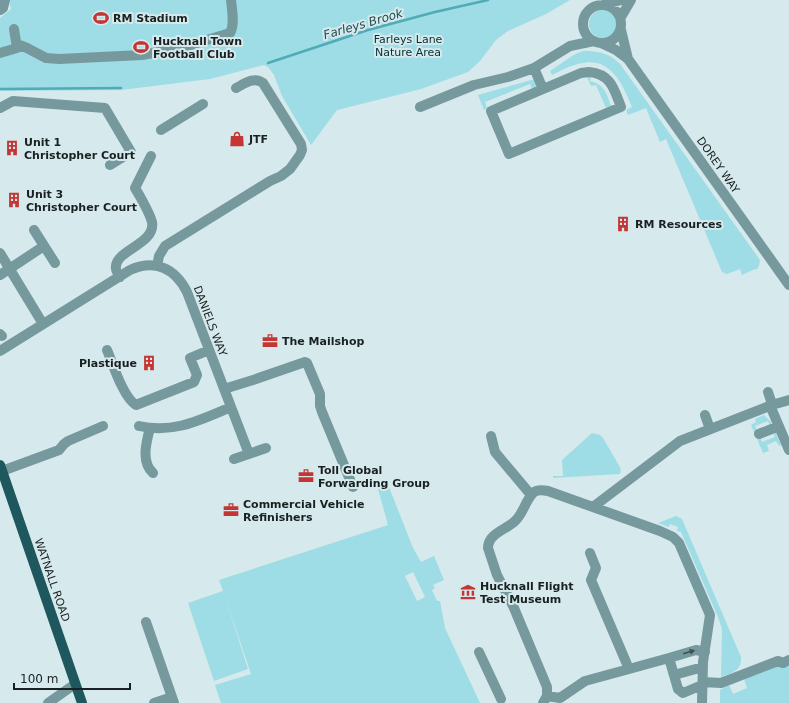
<svg xmlns="http://www.w3.org/2000/svg" width="789" height="703" font-family="'DejaVu Sans',sans-serif">
<style>
.green{fill:#9edde5;fill-rule:evenodd}
.lines{fill:none;stroke-linecap:round;stroke-linejoin:round}
.stream{stroke:#50abb7;stroke-width:2.5}
.minor{stroke:#76999e;stroke-width:10}
.major{stroke:#1e585e;stroke-width:10}
.oneway{fill:#3e5053}
.labels{text-anchor:middle;dominant-baseline:central;stroke-width:4;stroke-linejoin:round;paint-order:stroke}
.poi-label{font-size:11px;font-weight:bold;fill:#192021;stroke:#d6e9ec;text-anchor:start}
.park-label{font-size:11px;fill:#023035;stroke:#d6e9ec}
.street-label{font-size:11px;fill:#192021;stroke:#d6e9ec}
.water-label{font-size:12px;font-style:italic;fill:#234c52;stroke:#d6e9ec}
</style>
<rect width="100%" height="100%" fill="#d6e9ec"/>
<path class="green" d="M 9,0 L 570,0 L 546,14 L 508,31 L 496,40 L 480,61 L 468,72 L 421,89 L 337,110 L 311,145 L 282,96 L 274,75 L 268,67 L 264,65 L 210,79 L 121,90 L 0,91 L 0,18 L 11,9 Z
M589 24a14 14 0 1 1 28 0a14 14 0 1 1-28 0Z
M 583,51 C 599,51 609,53 620,64 L 760,260 L 759,266 L 756,270 L 755,269 L 742,275 L 740,269 L 727,274 L 722,272 L 666,139 L 660,142 L 646,108 L 628,115 L 626,110 L 632,107 C 622,83 610,55 578,64 C 569,66 560,71 552,75 L 550,71 C 561,64 571,55 583,51 Z
M 591,76 L 590,81 C 604,84 607,94 611,106 L 606,108 L 596,85 L 591,86 L 587,77 Z
M 535,79 L 538,87 L 532,89 L 530,84 L 485,102 L 487,108 L 484,110 L 478,95 Z
M 764,415 L 771,422 L 772,425 L 770,426 L 768,421 L 755,426 L 762,442 L 775,437 L 773,432 L 775,431 L 781,445 L 779,446 L 776,441 L 767,445 L 769,451 L 763,453 L 751,425 L 756,422 L 755,419 Z
M 592,433 L 600,435 L 603,438 L 621,469 L 620,474 L 553,478 L 553,476 L 563,476 L 562,460 Z
M 389,487 L 413,548 L 421,562 L 434,556 L 444,580 L 433,585 L 435,588 L 432,590 L 437,601 L 440,601 L 445,628 L 480,703 L 221,703 L 215,685 L 251,674 L 226,600 L 248,669 L 214,681 L 188,603 L 223,591 L 219,580 L 388,525 L 378,489 ZM 413,572 L 425,597 L 417,601 L 405,576 Z
M 676,516 L 682,519 L 741,657 C 742,671 732,673 721,677 L 722,629 L 718,617 L 681,532 L 677,531 L 678,527 L 670,524 L 669,527 L 658,523 Z
M 789,661 L 789,703 L 720,703 L 720,690 L 729,685 L 733,694 L 747,688 L 744,679 Z"/>
<g class="lines">
<path class="stream" d="M 268,63 L 368,30 L 435,12 L 488,0
M 0,89 L 121,88"/>
<path class="minor" d="M 605,4 L 622,0
M583 24a19 19 0 1 1 38 0a19 19 0 1 1-38 0Z
M 0,10 L 3,8 L 5,0
M 621,17 L 631,0
M 621,30 L 628,59
M 601,43 L 616,50 L 628,59 L 789,285
M 17,44 L 27,48 L 46,58 L 59,59 L 142,55 L 165,51 L 177,49 L 230,33 C 235,25 232,10 231,0
M 0,53 L 17,48 L 14,29
M 534,68 L 543,89
M 589,72 C 611,74 614,89 621,107 L 509,154 L 491,111 L 581,73 Z
M 420,107 L 474,85 L 508,77 L 534,68 L 570,46 L 594,41
M 0,108 L 13,101 L 105,108 L 131,152 L 110,165
M 161,130 L 203,104
M 34,230 L 55,263
M 0,253 L 43,324
M 157,266 L 159,256 L 165,246 L 270,181 L 281,176 L 290,169 L 300,155 L 302,150 L 301,144 L 263,83 C 254,76 244,84 236,88
M 0,275 L 44,246
M 120,277 C 118,274 116,271 116,269 C 113,250 156,245 152,222 C 150,214 140,196 135,188 L 151,156
M 0,334 L 2,336
M 107,350 C 113,364 123,397 136,405 L 194,382 L 197,375 L 190,358 L 209,350
M 0,351 L 130,270 C 155,259 175,268 187,292 L 249,454
M 224,389 L 253,380 L 305,362 L 307,363 L 320,394 L 320,406 L 322,412 L 353,487
M 768,392 L 771,401 L 772,410 L 789,450
M 705,415 L 710,429
M 139,426 C 173,434 200,420 231,407
M 150,428 C 146,443 141,462 153,473
M 759,434 L 779,426
M 491,436 L 495,452 L 531,495
M 234,459 L 266,448
M 2,471 L 59,450 L 64,444 L 68,441 L 103,426
M 593,507 L 680,441 L 772,405 L 789,400
M 590,553 L 596,568 L 591,580 L 629,669 L 669,658
M 146,622 L 174,703
M 479,652 L 501,699
M 674,675 L 703,667
M 703,682 L 721,683 L 778,661 L 783,663 L 789,660
M 702,685 L 683,693 L 678,689 L 669,658 L 696,650 L 705,652
M 547,696 L 560,698 L 585,681 L 629,669
M 48,703 L 75,684
M 154,703 L 172,697
M 543,703 L 547,696 L 547,687 L 514,608 L 497,575 L 488,548 C 488,534 505,530 514,522 C 523,515 525,501 533,493 C 537,489 543,490 548,491 L 660,531 L 673,537 L 679,543 L 710,615 L 703,662 L 702,703"/>
<path class="major" d="M 0,465 L 82,703"/>
</g>
<defs><path id="oneway-solid" d="M-6-.8H1V-3.2L6.5 0L1 3.2V.8H-6Z"/></defs>
<use class="oneway" href="#oneway-solid" transform="translate(689 652) rotate(-16)"/>
<defs>
<symbol id="stadium-bare" viewBox="-9 -9 18 18"><path d="M0-5a6.5 5 0 1 0 0 10a6.5 5 0 1 0 0-10ZM-3.5-1.8h7v3.6h-7Z" fill="#c43533" stroke="#d6e9ec" stroke-width="2.5" paint-order="stroke"/></symbol>
<symbol id="shop-bare" viewBox="-9 -9 18 18"><path d="M-5-2.5h2.3a2.7 3.5 0 0 1 5.4 0H5L5.5 6h-11ZM-1.5-2.5h3a1.5 2.3 0 0 0-3 0Z" fill="#c43533" stroke="#d6e9ec" stroke-width="2.5" paint-order="stroke"/></symbol>
<symbol id="building-bare" viewBox="-9 -9 18 18"><path d="M-4-6H4V6H1V3H-1V6H-4ZM-2.5-4.3h1.7v1.8h-1.7ZM.8-4.3h1.7v1.8H.8ZM-2.5-1h1.7V.8h-1.7ZM.8-1h1.7V.8H.8Z" fill="#c43533" stroke="#d6e9ec" stroke-width="2.5" paint-order="stroke"/></symbol>
<symbol id="office-bare" viewBox="-9 -9 18 18"><path d="M-6-3h4V-5.5h4V-3h4V5H-6ZM-1-4.5V-3h2v-1.5ZM-6 0V1H6V0Z" fill="#c43533" stroke="#d6e9ec" stroke-width="2.5" paint-order="stroke"/></symbol>
<symbol id="museum-bare" viewBox="-9 -9 18 18"><path d="M0-6L6-3V-2H-6V-3ZM-5-1h2V3h-2ZM-1-1h2V3h-2ZM3-1h2V3H3ZM-6 4H6V6H-6Z" fill="#c43533" stroke="#d6e9ec" stroke-width="2.5" paint-order="stroke"/></symbol>
</defs>
<g fill-rule="evenodd">
<use href="#stadium-bare" x="90" y="7" width="22" height="22"/>
<use href="#stadium-bare" x="130" y="36" width="22" height="22"/>
<use href="#shop-bare" x="226" y="128" width="22" height="22"/>
<use href="#building-bare" x="1" y="137" width="22" height="22"/>
<use href="#building-bare" x="3" y="189" width="22" height="22"/>
<use href="#building-bare" x="612" y="213" width="22" height="22"/>
<use href="#office-bare" x="259" y="330" width="22" height="22"/>
<use href="#building-bare" x="138" y="352" width="22" height="22"/>
<use href="#office-bare" x="295" y="465" width="22" height="22"/>
<use href="#office-bare" x="220" y="499" width="22" height="22"/>
<use href="#museum-bare" x="457" y="581" width="22" height="22"/>
</g>
<g class="labels">
<g class="poi-label">
<text x="113" y="18">RM Stadium</text>
<text x="153" y="41">Hucknall Town<tspan x="153" dy="13">Football Club</tspan></text>
<text x="249" y="139">JTF</text>
<text x="24" y="142">Unit 1<tspan x="24" dy="13">Christopher Court</tspan></text>
<text x="26" y="194">Unit 3<tspan x="26" dy="13">Christopher Court</tspan></text>
<text x="635" y="224">RM Resources</text>
<text x="282" y="341">The Mailshop</text>
<text x="137" y="363" text-anchor="end">Plastique</text>
<text x="318" y="470">Toll Global<tspan x="318" dy="13">Forwarding Group</tspan></text>
<text x="243" y="504">Commercial Vehicle<tspan x="243" dy="13">Refinishers</tspan></text>
<text x="480" y="586">Hucknall Flight<tspan x="480" dy="13">Test Museum</tspan></text>
</g>
<g class="park-label">
<text x="408" y="39">Farleys Lane<tspan x="408" dy="13">Nature Area</tspan></text>
</g>
<g class="street-label">
<text transform="translate(718 165) rotate(55)">DOREY WAY</text>
<text transform="translate(210 321) rotate(69)">DANIELS WAY</text>
<text transform="translate(52 580) rotate(71)">WATNALL ROAD</text>
</g>
<g class="water-label">
<text transform="translate(363 24) rotate(-16)">Farleys Brook</text>
</g>
</g>
<path d="M14 683v6h116v-6" fill="none" stroke="#192021" stroke-width="2"/>
<text x="20" y="683" font-size="12" fill="#192021" stroke="#d6e9ec" stroke-width="3" paint-order="stroke">100 m</text>
</svg>
